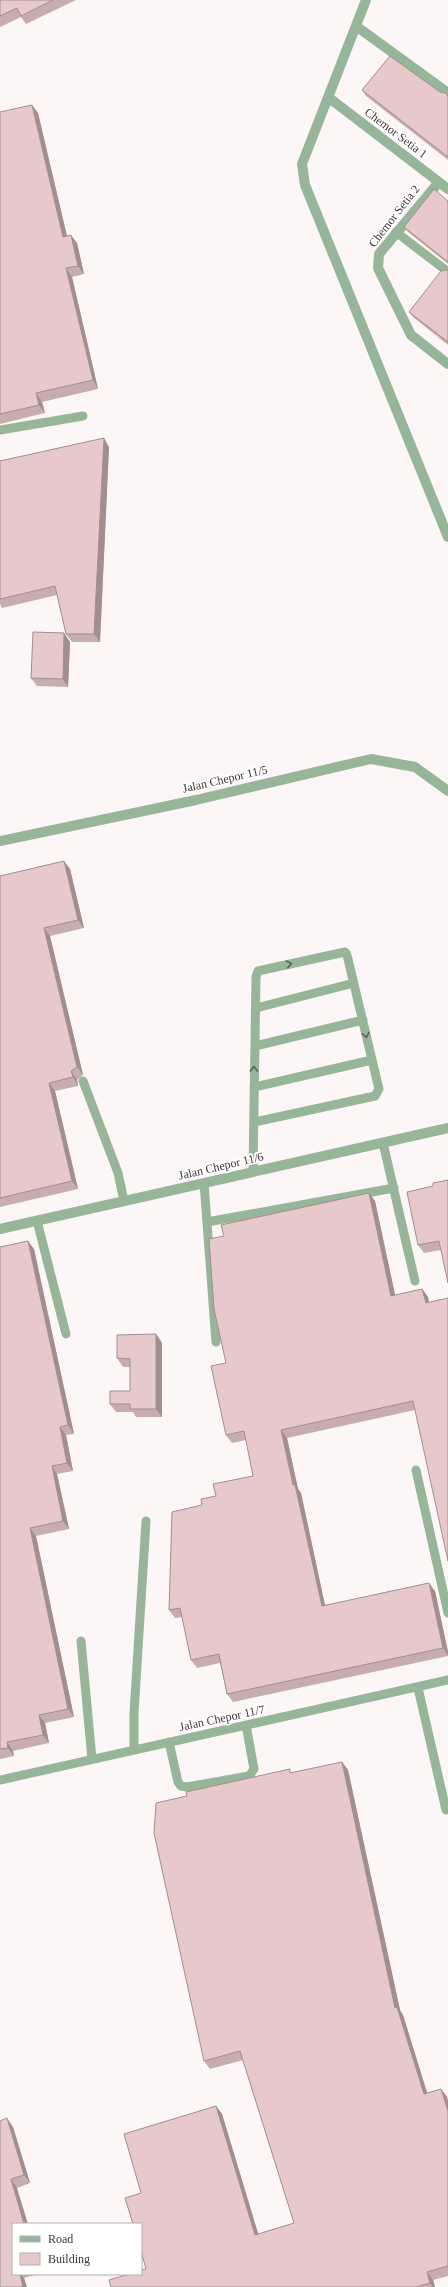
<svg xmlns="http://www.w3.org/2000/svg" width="448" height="2287" font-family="'Times New Roman',serif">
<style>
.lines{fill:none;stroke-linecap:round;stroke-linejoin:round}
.service{stroke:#97b599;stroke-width:9}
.minor{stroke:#97b599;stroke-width:10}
.wall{fill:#c7adaf}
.shaded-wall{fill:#a28d8f}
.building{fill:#e7c9cc;stroke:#a28d8f}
.oneway{stroke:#5e6159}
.labels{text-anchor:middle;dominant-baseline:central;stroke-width:3.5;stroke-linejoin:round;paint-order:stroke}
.street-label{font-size:12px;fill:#403436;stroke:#fff}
</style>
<rect width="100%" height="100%" fill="#fcf6f7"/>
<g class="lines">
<path class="service" d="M 396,232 L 448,272
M 0,430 L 83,416
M 256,1008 L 354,983
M 255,1046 L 363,1020
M 83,1081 L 118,1173 L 124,1201
M 254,1087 L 372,1060
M 383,1143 L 415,1281
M 253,1172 L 256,977 L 258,971 L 345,952 L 347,955 L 379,1089 L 375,1096 L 254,1122
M 204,1183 L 216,1342
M 37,1221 L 66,1334
M 207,1222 L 394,1188
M 416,1470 L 448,1613
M 81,1641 L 92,1759
M 418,1688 L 446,1810
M 169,1742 L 178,1782 L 181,1786 L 187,1787 L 249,1776 L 254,1769 L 246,1725
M 134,1750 L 134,1713 L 146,1521
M 0,1780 L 448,1680"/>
<path class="minor" d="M 366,0 L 302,164 L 305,185 L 448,537
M 356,26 L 448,93
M 328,97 L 448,189
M 439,182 L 379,254 L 378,268 L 411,335 L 448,364
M 0,841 L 196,800 L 371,759 L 415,767 L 448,791
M 0,1229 L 448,1128"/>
</g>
<path class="wall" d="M 0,0 L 76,0 L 26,24 L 21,17 L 0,27 Z
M 362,90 L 440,92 L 448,96 L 448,160 L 366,96 Z
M 0,112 L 38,113 L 67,236 L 77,243 L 84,274 L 72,277 L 98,389 L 42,402 L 45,413 L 0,424 Z
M 448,201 L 448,264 L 408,232 L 404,227 Z
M 448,270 L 448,345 L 413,317 L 409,312 Z
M 109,447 L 100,642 L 72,642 L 66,634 L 57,595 L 2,608 L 0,604 L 0,461 Z
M 64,633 L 70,642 L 68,687 L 37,686 L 31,678 Z
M 70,869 L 84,928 L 50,936 L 83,1075 L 77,1080 L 78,1086 L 55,1091 L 78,1189 L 0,1207 L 0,876 Z
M 433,1186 L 441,1250 L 424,1253 L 418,1245 Z
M 369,1193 L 375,1201 L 395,1295 L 422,1289 L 428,1297 L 415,1410 L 287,1438 L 298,1489 L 301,1493 L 325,1605 L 435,1591 L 448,1652 L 448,1656 L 233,1702 L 227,1694 L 220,1663 L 197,1668 L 191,1660 L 182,1617 L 175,1618 L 169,1610 L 202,1505 L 216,1496 L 253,1476 L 246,1440 L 232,1443 L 226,1435 L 226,1363 L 224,1236 Z
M 0,1247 L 34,1249 L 74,1434 L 66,1435 L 73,1471 L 57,1474 L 69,1529 L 36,1536 L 74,1717 L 45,1723 L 49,1743 L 13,1751 L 14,1756 L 0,1759 Z
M 156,1334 L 162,1343 L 162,1417 L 136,1417 L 133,1412 L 116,1412 L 110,1404 L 130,1391 L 130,1367 L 123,1367 L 117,1358 Z
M 342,1762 L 348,1770 L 400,2010 L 403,2015 L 427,2093 L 441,2089 L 447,2097 L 448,2101 L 448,2276 L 433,2280 L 435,2287 L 111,2287 L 146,2269 L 141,2193 L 216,2106 L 222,2114 L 258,2234 L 294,2223 L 243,2060 L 210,2069 L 204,2061 L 187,1796 Z
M 13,2127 L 30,2183 L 17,2188 L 13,2274 L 38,2274 L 24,2278 L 27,2287 L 0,2287 Z"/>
<path class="shaded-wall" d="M 32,105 L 38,113 L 69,245 L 63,237 Z
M 71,235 L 77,243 L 84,274 L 78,266 Z
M 66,268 L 72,277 L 98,389 L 93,380 Z
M 36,393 L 42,402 L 45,413 L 39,405 Z
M 104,438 L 109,447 L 100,642 L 94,634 Z
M 64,633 L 70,642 L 68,687 L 63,679 Z
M 64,861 L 70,869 L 84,928 L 78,920 Z
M 44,928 L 50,936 L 83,1075 L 77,1067 Z
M 71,1071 L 77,1080 L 78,1086 L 73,1077 Z
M 49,1083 L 55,1091 L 78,1189 L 72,1181 Z
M 369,1193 L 375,1201 L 397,1304 L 391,1296 Z
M 28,1241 L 34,1249 L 74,1434 L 68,1425 Z
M 422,1289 L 428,1297 L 431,1311 L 426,1303 Z
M 156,1334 L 162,1343 L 162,1417 L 156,1409 Z
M 60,1427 L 66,1435 L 73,1471 L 67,1463 Z
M 281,1430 L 287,1438 L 298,1489 L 301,1493 L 327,1615 L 322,1606 Z
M 52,1466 L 57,1474 L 69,1529 L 63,1521 Z
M 30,1528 L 36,1536 L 74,1717 L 68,1709 Z
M 429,1583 L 435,1591 L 448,1652 L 448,1655 L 443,1648 Z
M 39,1715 L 45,1723 L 49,1743 L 43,1735 Z
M 7,1742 L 13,1751 L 14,1756 L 8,1748 Z
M 342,1762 L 348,1770 L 400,2010 L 403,2015 L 430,2102 L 424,2094 L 395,2008 Z
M 441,2089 L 447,2097 L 448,2101 L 448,2111 Z
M 216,2106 L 222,2114 L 261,2243 L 255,2235 Z
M 7,2118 L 13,2127 L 30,2183 L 24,2175 Z
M 11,2179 L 17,2188 L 28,2224 L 24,2224 Z
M 427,2272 L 433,2280 L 435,2287 L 433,2287 L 430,2283 Z
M 20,2274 L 21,2274 L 24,2278 L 27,2287 L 23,2287 Z"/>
<path class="building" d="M 0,0 L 53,0 L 21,16 L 17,8 L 0,16 Z
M 390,56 L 440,92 L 445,93 L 448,96 L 448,157 L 362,90 Z
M 32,105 L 63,237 L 71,235 L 78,266 L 66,268 L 93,380 L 36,393 L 39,405 L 0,414 L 0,112 Z
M 434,189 L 448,201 L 448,262 L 404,227 Z
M 448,270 L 448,342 L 409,312 L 441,271 Z
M 104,438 L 94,634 L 66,634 L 55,586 L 0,599 L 0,461 Z
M 33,632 L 64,633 L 63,679 L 31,678 Z
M 64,861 L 78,920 L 44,928 L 77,1067 L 71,1071 L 73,1077 L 49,1083 L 72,1181 L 0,1198 L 0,876 Z
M 448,1180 L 448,1283 L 439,1241 L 418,1245 L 407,1192 L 433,1186 L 433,1183 Z
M 369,1193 L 391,1296 L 422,1289 L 426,1303 L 448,1298 L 448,1561 L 413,1401 L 281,1430 L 293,1485 L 295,1485 L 322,1606 L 429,1583 L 443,1648 L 227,1694 L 219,1654 L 191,1660 L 180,1608 L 169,1610 L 172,1512 L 202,1505 L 201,1499 L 216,1496 L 213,1484 L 253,1476 L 244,1431 L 226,1435 L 211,1366 L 226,1363 L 214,1309 L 209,1239 L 224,1236 L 221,1225 Z
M 28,1241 L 68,1425 L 60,1427 L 67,1463 L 52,1466 L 63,1521 L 30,1528 L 68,1709 L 39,1715 L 43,1735 L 7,1742 L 8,1748 L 0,1749 L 0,1247 Z
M 156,1334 L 156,1409 L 130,1409 L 130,1404 L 110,1404 L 110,1391 L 130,1391 L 130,1359 L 117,1358 L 117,1335 Z
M 342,1762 L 395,2008 L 397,2007 L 424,2094 L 441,2089 L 448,2111 L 448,2266 L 427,2272 L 430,2283 L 416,2287 L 111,2287 L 109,2280 L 129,2274 L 141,2274 L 141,2270 L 146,2269 L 141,2251 L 141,2224 L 133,2224 L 125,2198 L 141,2193 L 124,2134 L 216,2106 L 255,2235 L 294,2223 L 240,2051 L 204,2061 L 154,1833 L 156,1803 L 187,1796 L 186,1792 L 290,1769 L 290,1773 Z
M 7,2118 L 24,2175 L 11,2179 L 24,2224 L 13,2224 L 13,2274 L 20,2274 L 23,2287 L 0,2287 L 0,2121 Z"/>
<defs><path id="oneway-chevron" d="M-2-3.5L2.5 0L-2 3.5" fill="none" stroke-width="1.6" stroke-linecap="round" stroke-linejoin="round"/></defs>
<g class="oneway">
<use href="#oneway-chevron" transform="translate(289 964) rotate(-13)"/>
<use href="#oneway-chevron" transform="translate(366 1035) rotate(77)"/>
<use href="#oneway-chevron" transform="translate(254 1069) rotate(-88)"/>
</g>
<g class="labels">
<g class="street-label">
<text transform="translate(396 133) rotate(37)">Chemor Setia 1</text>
<text transform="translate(394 216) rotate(-52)">Chemor Setia 2</text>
<text transform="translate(225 779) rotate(-13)">Jalan Chepor 11/5</text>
<text transform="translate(221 1166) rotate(-13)">Jalan Chepor 11/6</text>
<text transform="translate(222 1718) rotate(-12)">Jalan Chepor 11/7</text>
</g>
</g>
<rect x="12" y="2223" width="130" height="52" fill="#ffffff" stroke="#b3aeaf"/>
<rect x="20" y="2236" width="20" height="6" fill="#97b599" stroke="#b3aeaf"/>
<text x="48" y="2243" font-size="12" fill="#403436">Road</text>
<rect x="20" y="2253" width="20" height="12" fill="#e7c9cc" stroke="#b3aeaf"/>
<text x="48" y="2263" font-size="12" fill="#403436">Building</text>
</svg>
